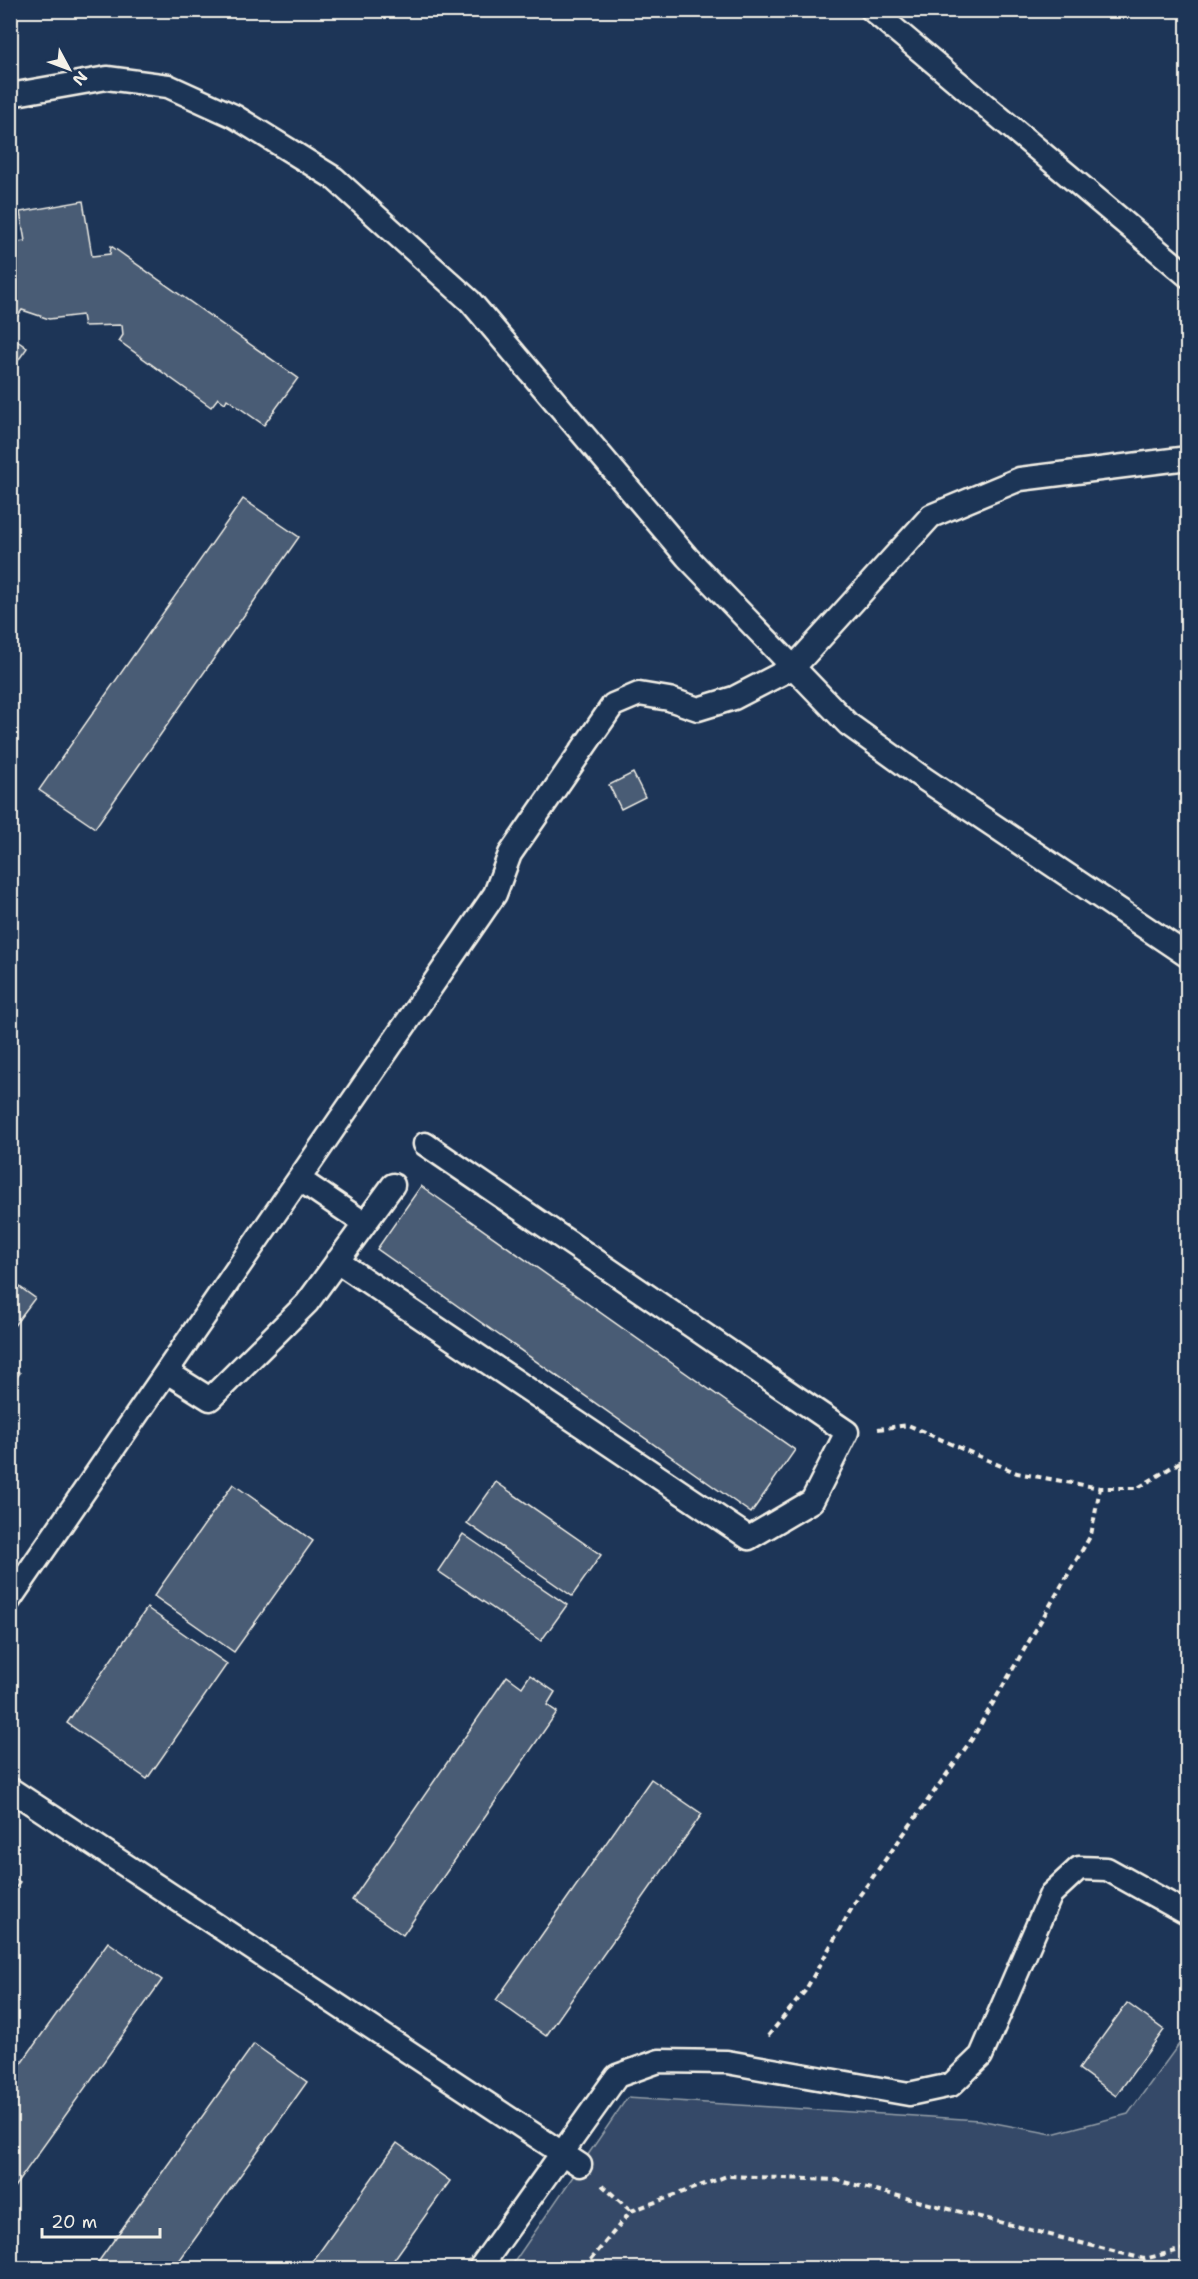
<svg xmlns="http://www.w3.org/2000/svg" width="1198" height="2279" font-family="'Shantell Sans',sans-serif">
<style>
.green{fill:#354a67;stroke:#949ea8;stroke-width:1.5}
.building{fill:#485b74;stroke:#f4f1e8;stroke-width:1.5}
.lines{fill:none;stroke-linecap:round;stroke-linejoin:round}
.lane-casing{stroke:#f4f1e8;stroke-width:27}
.path{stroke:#f4f1e8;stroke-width:4;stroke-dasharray:6 4.5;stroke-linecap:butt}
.lane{stroke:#1d3557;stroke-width:22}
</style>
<rect width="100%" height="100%" fill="#1d3557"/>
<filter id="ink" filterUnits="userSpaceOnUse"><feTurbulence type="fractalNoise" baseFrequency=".0167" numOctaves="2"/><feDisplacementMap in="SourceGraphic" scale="12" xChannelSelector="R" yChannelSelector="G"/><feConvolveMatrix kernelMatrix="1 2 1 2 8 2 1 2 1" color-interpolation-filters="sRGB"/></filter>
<g filter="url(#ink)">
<path class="green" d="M 1187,2033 L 1187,2268 L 510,2268 L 627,2098 L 979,2120 L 1052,2134 L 1128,2114 Z"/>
<path class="building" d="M 83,201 L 92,256 L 110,254 L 111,246 L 298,378 L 264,425 L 227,399 L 225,403 L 218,398 L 211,407 L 119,341 L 123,335 L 122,325 L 84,326 L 82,315 L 49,319 L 22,310 L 10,326 L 10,301 L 15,294 L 10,287 L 10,243 L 25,241 L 20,212 Z
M 10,336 L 27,348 L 10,372 Z
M 243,499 L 299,537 L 95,828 L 39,790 Z
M 633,773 L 645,797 L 621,809 L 609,785 Z
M 421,1186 L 795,1450 L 751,1513 L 377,1249 Z
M 10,1280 L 35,1298 L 10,1331 Z
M 10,1366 L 20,1373 L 10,1387 Z
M 496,1482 L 601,1555 L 572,1596 L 467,1523 Z
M 233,1484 L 313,1541 L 234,1652 L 154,1596 Z
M 463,1534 L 567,1605 L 541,1641 L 438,1571 Z
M 147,1608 L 227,1664 L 147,1779 L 67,1723 Z
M 530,1675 L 555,1692 L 547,1705 L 557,1712 L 403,1935 L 352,1900 L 507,1676 L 522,1687 Z
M 651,1779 L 702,1814 L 546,2036 L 496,2000 Z
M 10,1876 L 20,1882 L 10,1895 Z
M 108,1942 L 162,1980 L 10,2193 L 10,2079 Z
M 1127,2003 L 1164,2030 L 1116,2096 L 1079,2069 Z
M 254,2044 L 307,2082 L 174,2268 L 101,2268 L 96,2265 Z
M 397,2143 L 450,2181 L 388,2268 L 308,2268 Z
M 10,2259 L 24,2268 L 10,2268 Z"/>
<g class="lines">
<defs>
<path id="lane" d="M 872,10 L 1188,276
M 10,95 L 107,78 L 168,86 L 234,116 L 334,178 L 470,301 L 687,557 L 848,724 L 923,778 L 1188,956
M 299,1179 L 364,1223
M 337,1261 L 749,1538 L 812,1501 L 847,1432 L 425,1144
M 167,1372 L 210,1399 L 307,1303 L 393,1185
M 10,1599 L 495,894 L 510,854 L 613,705 L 639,694 L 669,699 L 698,709 L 734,698 L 794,667 L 931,516 L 1020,479 L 1188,458
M 10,1789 L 580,2165
M 480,2268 L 617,2076 L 659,2061 L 727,2062 L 909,2094 L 951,2085 L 981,2056 L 1051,1894 L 1079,1868 L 1107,1869 L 1188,1914"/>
</defs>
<use href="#lane" class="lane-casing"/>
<path class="path" d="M 878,1429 L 908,1425 L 1017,1473 L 1100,1488 L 1138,1488 L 1188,1457
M 768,2036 L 805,1991 L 857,1899 L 972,1739 L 1091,1535 L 1100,1488
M 602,2185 L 631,2211
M 584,2268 L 631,2211 L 727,2176 L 836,2180 L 1144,2259 L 1188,2248"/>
<use href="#lane" class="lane"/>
</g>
</g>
<rect width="1198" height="2279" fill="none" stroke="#1d3557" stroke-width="36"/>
<rect x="18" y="18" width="1162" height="2243" fill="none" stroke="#f4f1e8" stroke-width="2" filter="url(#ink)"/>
<g transform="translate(69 69) rotate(131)" stroke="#1d3557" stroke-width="4.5" paint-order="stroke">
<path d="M0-4.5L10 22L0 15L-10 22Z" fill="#f4f1e8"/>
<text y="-9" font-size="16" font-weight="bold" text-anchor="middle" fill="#f4f1e8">N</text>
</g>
<path d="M42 2228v9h118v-9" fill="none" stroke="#f4f1e8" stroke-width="3"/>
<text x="51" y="2228" font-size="18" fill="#f4f1e8" stroke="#1d3557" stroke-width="4.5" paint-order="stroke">20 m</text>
</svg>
